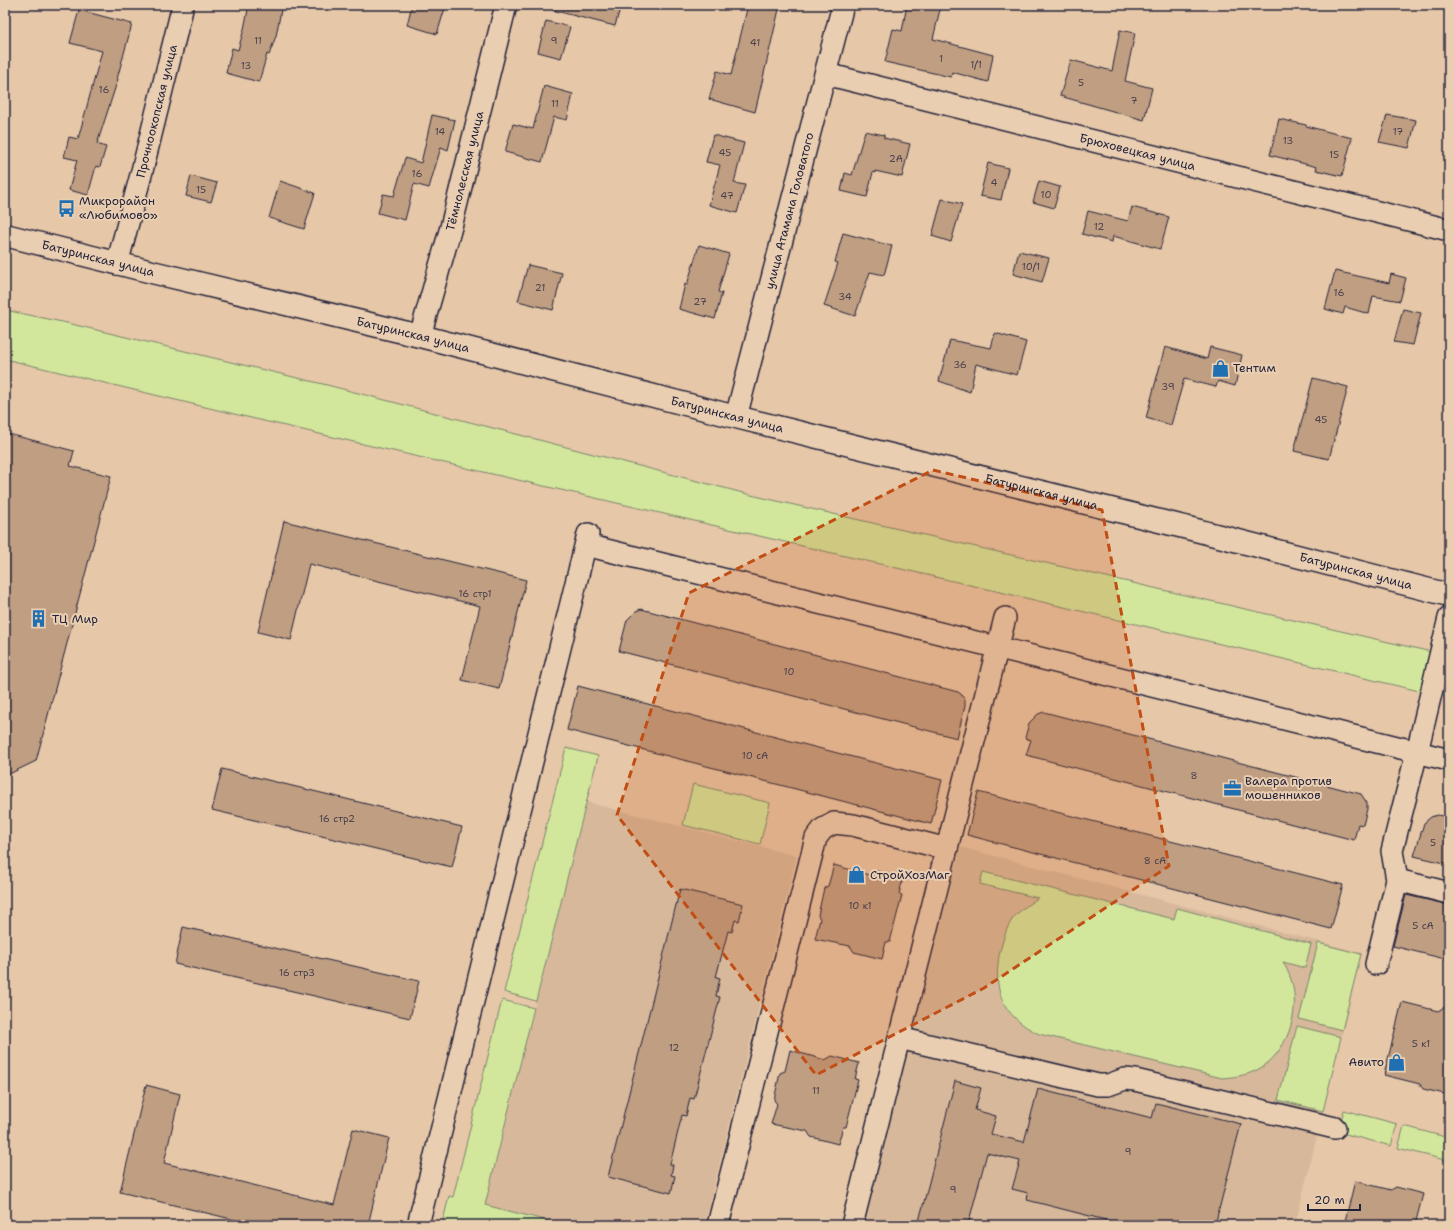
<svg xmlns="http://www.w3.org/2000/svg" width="1454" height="1230" font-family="'Shantell Sans',sans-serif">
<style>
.built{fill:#d7b89a}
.green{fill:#d2e79c;stroke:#7a846c}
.building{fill:#c09e82;stroke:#22223b}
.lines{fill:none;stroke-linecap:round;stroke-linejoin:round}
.street-casing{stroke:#22223b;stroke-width:24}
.secondary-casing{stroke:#22223b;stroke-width:25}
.street{stroke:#eaceb1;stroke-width:21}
.secondary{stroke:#eaceb1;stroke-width:22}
.marked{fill:#c04e15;fill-opacity:0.2;stroke:#c04e15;stroke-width:3;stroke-dasharray:8 5;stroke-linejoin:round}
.labels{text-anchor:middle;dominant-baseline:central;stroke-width:4;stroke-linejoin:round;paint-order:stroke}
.number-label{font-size:10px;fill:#4a414d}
.street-label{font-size:12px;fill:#22223b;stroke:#eaceb1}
.poi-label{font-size:12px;fill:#22223b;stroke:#eaceb1;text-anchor:start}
</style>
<rect width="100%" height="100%" fill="#e6c7a7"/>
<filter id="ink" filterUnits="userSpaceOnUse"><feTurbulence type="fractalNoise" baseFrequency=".025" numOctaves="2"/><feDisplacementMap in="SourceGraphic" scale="8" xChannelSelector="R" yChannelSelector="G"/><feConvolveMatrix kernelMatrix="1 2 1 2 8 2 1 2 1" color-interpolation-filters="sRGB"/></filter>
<g filter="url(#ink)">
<path class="built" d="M 586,802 L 797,856 L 704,1225 L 564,1225 L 485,1205 Z
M 960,847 L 1362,953 L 1295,1225 L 864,1225 Z"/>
<path class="green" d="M 5,310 L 67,323 L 327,385 L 751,495 L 1449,656 L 1449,698 L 996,591 L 251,418 L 5,359 Z
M 566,748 L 598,756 L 536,1001 L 504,992 Z
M 693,784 L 770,803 L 760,844 L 683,825 Z
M 983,872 L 1174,919 L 1177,908 L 1311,944 L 1305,968 L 1283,962 C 1288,971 1293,982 1294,993 C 1297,1023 1283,1058 1255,1071 C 1244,1076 1233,1077 1222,1078 L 1039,1034 C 1002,1016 992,991 1000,951 C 1003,941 1006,928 1012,920 C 1019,910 1028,905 1038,898 L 980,884 Z
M 1318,943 L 1361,954 L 1342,1030 L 1299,1019 Z
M 502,1000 L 534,1008 L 485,1205 L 564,1225 L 442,1225 L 449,1196 L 453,1197 Z
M 1297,1026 L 1341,1037 L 1323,1111 L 1278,1100 Z
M 1344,1110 L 1397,1124 L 1391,1146 L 1338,1132 Z
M 1404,1126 L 1449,1138 L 1449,1161 L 1398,1148 Z"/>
<path class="building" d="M 249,5 L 282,5 L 276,36 L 269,55 L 267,54 L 259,82 L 226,73 L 232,48 L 238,50 L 244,29 Z
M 412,5 L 446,5 L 437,34 L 407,25 Z
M 553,5 L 621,5 L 615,26 L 552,10 Z
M 748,5 L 780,5 L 755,112 L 709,99 L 717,71 L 731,75 Z
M 907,5 L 941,5 L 933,39 L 993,55 L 988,82 L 952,72 L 951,77 L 885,62 L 893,29 L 902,31 Z
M 79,10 L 132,24 L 117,79 L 118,79 L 97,144 L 106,147 L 100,167 L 96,166 L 88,195 L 69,190 L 77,160 L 64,157 L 69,137 L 78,139 L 102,51 L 70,43 Z
M 546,21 L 570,27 L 561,58 L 538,52 Z
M 1120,30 L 1135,33 L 1125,81 L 1152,88 L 1144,120 L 1060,96 L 1071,60 L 1112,71 Z
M 544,86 L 573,94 L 567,120 L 554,117 L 542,162 L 505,152 L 513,124 L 533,129 Z
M 432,115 L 455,120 L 448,150 L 441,147 L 429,188 L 414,184 L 405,220 L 378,213 L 383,194 L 394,196 L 405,158 L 421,163 Z
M 1387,115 L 1416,120 L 1409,148 L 1379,142 Z
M 1279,119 L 1306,125 L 1306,126 L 1352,138 L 1342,176 L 1316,170 L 1317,167 L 1270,155 Z
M 865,131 L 884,135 L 884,138 L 910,144 L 902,177 L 875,171 L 875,173 L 873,172 L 867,197 L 841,191 L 845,173 L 852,175 Z
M 713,135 L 744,143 L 734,183 L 745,185 L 737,213 L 709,205 L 720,165 L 706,162 Z
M 988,163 L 1008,168 L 1001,200 L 980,196 Z
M 191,176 L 217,183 L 211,202 L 186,196 Z
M 280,181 L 315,193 L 304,229 L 269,218 Z
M 1039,181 L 1060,187 L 1054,208 L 1033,202 Z
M 942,199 L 962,204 L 951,242 L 932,236 Z
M 1132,207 L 1169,217 L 1160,249 L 1113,236 L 1112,242 L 1082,234 L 1088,211 L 1128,221 Z
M 843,233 L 892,246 L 884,275 L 870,272 L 855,316 L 824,306 L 838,263 L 835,262 Z
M 699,245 L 729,254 L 718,292 L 722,293 L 715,319 L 679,309 L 685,284 L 687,285 Z
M 1019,251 L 1049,258 L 1042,282 L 1013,274 Z
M 528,265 L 562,273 L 553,310 L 518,301 Z
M 1335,271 L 1389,283 L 1391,274 L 1406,278 L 1400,301 L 1373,296 L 1369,314 L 1345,307 L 1343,314 L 1325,309 Z
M 1403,309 L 1421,313 L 1413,345 L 1394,342 Z
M 995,333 L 1026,342 L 1017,375 L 976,364 L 970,392 L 939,381 L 950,340 L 991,348 Z
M 1165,347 L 1207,359 L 1210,347 L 1242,355 L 1235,386 L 1218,381 L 1216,387 L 1184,379 L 1171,425 L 1146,418 Z
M 1313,378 L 1348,387 L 1329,459 L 1294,451 Z
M 5,433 L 74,451 L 70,466 L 111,476 L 36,761 L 5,776 Z
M 284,521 L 526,580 L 499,689 L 462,680 L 480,606 L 309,564 L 291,640 L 258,632 Z
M 641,609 L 958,692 L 962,695 L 965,700 L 965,706 L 957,738 L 619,651 L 627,620 L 636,611 Z
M 578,686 L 942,780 L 931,824 L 567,730 Z
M 1044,712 L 1361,794 L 1367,803 L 1367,809 L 1363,825 L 1358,824 L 1354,840 L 1026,755 L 1031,740 L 1025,738 L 1029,723 L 1038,714 Z
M 222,769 L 462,827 L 452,867 L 212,810 Z
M 978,792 L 1343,885 L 1331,929 L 967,835 Z
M 1437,815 L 1449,817 L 1449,864 L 1414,856 L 1424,823 L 1431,817 Z
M 834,865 L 869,875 L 876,871 L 903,878 L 899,894 L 902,895 L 890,942 L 886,942 L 882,959 L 854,952 L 850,946 L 815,939 L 820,919 L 818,915 L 824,888 L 828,886 Z
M 680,889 L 743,904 L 739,921 L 735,920 L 732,932 L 728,931 L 716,977 L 720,978 L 716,996 L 720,997 L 694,1099 L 690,1098 L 686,1116 L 682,1115 L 670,1164 L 673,1165 L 671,1175 L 675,1176 L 671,1193 L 608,1177 Z
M 1406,895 L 1449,905 L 1449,960 L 1393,946 Z
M 183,927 L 419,981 L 410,1018 L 175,964 Z
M 1402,1002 L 1438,1011 L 1449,1004 L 1449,1095 L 1423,1089 L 1420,1084 L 1384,1075 Z
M 790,1050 L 825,1060 L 832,1056 L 859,1063 L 855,1079 L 858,1080 L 846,1127 L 843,1127 L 838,1144 L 811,1137 L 807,1131 L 771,1124 L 777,1104 L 774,1100 L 780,1073 L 785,1071 Z
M 955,1081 L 981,1088 L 975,1110 L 996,1116 L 991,1134 L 1024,1142 L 1038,1089 L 1152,1118 L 1156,1103 L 1241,1124 L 1215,1225 L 1125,1225 L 1027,1200 L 1028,1193 L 1012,1189 L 1020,1161 L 987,1153 L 968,1225 L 918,1225 Z
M 146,1085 L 180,1094 L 164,1163 L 334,1205 L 353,1129 L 389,1138 L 368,1225 L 256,1225 L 120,1192 Z
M 1355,1181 L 1391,1190 L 1396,1187 L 1423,1194 L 1415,1225 L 1344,1225 Z"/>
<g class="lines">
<defs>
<g id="street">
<path id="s1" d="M 826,74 L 1449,230"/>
<path id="s2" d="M 117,264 L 142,171 L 183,5"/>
<path id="s3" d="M 420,336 L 451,227 L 506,5"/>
<path id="s4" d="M 736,417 L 843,5"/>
<path d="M 586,545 L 1417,752 L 1449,618"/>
<path d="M 1397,880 L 1449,893"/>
<path d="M 1376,964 L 1397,880 L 1392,851 L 1417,752 L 1449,760"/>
<path d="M 899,1038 L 1098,1085 L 1108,1085 L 1125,1079 L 1135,1080 L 1335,1128"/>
<path d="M 418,1225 L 588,534"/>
<path d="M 718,1225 L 816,838 L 823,829 L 834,823 L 853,825 L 947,849"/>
<path d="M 852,1225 L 1005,618"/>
</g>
<g id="secondary">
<path id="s5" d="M 5,235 L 156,273 L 420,336 L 736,417 L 1184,527 L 1449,595"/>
</g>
</defs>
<use href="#street" class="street-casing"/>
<use href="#secondary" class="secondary-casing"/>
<use href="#street" class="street"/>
<use href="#secondary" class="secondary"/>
</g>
</g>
<path class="marked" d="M 933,470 L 1102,510 L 1169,866 L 984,988 L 816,1075 L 617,815 L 689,593 Z"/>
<defs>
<symbol id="bus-bare" viewBox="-9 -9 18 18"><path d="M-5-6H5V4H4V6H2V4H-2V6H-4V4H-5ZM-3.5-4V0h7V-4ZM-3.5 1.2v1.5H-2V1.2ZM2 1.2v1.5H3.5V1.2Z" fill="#1f6fb2" stroke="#eaceb1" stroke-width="2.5" paint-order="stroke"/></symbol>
<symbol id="shop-bare" viewBox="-9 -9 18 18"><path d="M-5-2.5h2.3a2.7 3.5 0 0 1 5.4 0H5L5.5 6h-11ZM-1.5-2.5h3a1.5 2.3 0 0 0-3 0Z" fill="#1f6fb2" stroke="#eaceb1" stroke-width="2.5" paint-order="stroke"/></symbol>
<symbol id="building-bare" viewBox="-9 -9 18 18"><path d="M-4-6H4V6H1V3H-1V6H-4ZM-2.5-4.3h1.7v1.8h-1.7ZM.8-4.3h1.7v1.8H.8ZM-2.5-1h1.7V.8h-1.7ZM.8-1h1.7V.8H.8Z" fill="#1f6fb2" stroke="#eaceb1" stroke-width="2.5" paint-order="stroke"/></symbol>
<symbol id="office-bare" viewBox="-9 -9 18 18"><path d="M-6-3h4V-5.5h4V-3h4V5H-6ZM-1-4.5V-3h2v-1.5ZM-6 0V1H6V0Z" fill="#1f6fb2" stroke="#eaceb1" stroke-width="2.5" paint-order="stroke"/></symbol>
</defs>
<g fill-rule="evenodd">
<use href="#bus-bare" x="54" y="196" width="25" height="25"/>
<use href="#shop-bare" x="1208" y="356" width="25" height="25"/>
<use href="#building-bare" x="26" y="606" width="25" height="25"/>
<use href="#office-bare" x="1220" y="776" width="25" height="25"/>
<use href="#shop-bare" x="844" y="862" width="25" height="25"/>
<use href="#shop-bare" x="1384" y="1050" width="25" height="25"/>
</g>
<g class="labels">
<g class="number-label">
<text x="258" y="40">11</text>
<text x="554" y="40">9</text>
<text x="755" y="42">41</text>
<text x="941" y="58">1</text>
<text x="976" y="64">1/1</text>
<text x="246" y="65">13</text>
<text x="1081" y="82">5</text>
<text x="104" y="89">16</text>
<text x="1134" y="100">7</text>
<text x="555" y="103">11</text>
<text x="440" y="131">14</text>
<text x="1398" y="131">17</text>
<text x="1288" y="140">13</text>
<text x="725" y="152">45</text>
<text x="1334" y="154">15</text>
<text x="896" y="158">2А</text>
<text x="417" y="173">16</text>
<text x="994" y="182">4</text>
<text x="201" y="189">15</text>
<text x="1046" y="194">10</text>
<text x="727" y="195">47</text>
<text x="1099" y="226">12</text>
<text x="1031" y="266">10/1</text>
<text x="540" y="287">21</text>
<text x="1339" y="292">16</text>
<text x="845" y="296">34</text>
<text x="700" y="301">27</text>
<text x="960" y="364">36</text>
<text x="1168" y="386">39</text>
<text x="1321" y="419">45</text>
<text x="475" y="593">16 стр1</text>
<text x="789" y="671">10</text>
<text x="755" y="755">10 сА</text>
<text x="1194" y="775">8</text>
<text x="337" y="818">16 стр2</text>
<text x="1433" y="842">5</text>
<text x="1155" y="860">8 сА</text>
<text x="860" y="905">10 к1</text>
<text x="1423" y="925">5 сА</text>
<text x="297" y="972">16 стр3</text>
<text x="1421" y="1043">5 к1</text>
<text x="674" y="1047">12</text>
<text x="816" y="1090">11</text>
<text x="1128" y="1151">9</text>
<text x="953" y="1189">9</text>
</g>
<g class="street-label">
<text stroke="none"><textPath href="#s2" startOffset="158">Прочноокопская улица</textPath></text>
<text stroke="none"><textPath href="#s1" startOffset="321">Брюховецкая улица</textPath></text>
<text stroke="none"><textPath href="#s3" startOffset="171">Тёмнолесская улица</textPath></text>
<text stroke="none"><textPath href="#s4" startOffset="213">улица Атамана Головатого</textPath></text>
<text stroke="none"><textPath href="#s5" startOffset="96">Батуринская улица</textPath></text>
<text stroke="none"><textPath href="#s5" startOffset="420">Батуринская улица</textPath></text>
<text stroke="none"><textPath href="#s5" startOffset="744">Батуринская улица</textPath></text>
<text stroke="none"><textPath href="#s5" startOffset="1068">Батуринская улица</textPath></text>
<text stroke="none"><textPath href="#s5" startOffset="1392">Батуринская улица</textPath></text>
</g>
<g class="poi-label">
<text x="79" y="201">Микрорайон<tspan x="79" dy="14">«Любимово»</tspan></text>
<text x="1233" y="368">Тентим</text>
<text x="52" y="619">ТЦ Мир</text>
<text x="1245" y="781">Валера против<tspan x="1245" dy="14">мошенников</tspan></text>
<text x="870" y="875">СтройХозМаг</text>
<text x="1384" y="1062" text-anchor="end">Авито</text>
</g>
</g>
<rect width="1454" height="1230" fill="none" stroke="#eaceb1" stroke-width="20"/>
<rect x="10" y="10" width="1434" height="1210" fill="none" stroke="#22223b" stroke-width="1.5" filter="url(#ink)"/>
<path d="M1308 1204v6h52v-6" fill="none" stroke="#22223b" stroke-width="2"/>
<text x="1314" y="1204" font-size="12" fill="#22223b" stroke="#eaceb1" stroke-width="3" paint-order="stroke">20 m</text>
</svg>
